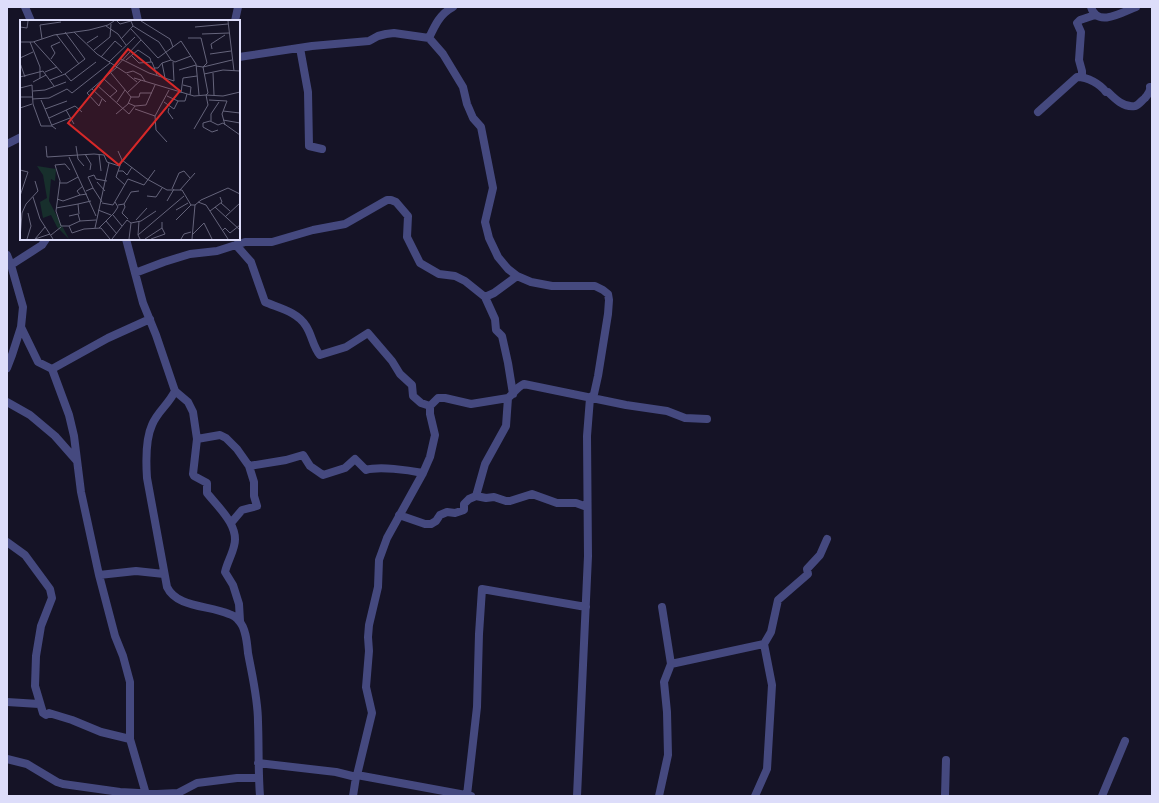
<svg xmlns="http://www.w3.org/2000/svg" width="1159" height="803" font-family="'Work Sans',sans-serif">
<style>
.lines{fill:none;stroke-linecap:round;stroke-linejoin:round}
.street{stroke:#45497f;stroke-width:8}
.inset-road{fill:none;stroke:#65647b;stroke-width:1}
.view{fill:#d62828;fill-opacity:0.15;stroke:#d62828;stroke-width:2}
.inset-edge{fill:none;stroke:#ddddfa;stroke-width:2}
</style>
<rect width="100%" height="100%" fill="#151326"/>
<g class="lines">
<path class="street" d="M 25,7 L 31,21
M 135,7 L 138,21
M 1091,7 C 1097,28 1123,12 1136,7
M 235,21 L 238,7
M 429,38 C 435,25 440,14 453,7
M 300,48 L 308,92 L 309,146 L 322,149
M 239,57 L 312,46 L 369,41 L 378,36 L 386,34 L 394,33 L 429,38 L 443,54 L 463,87 L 467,104 L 473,118 L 481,127 L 493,188 L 485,222 L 489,238 L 498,257 L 508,269 L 517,276 L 531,282 L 552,286 L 595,286 L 603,290 L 608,294 L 609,300 L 608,314 L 598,376 L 594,394 L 590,398 L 587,436 L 588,556 L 577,796
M 1082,77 L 1082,71 L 1079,60 L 1081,32 L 1077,23 L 1080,20 L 1095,15
M 1038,112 L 1077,77 C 1088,77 1100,84 1106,92 L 1108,92 C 1115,99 1124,108 1135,106 C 1139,105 1142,100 1145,98 C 1148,94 1151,92 1150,87 L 1152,87
M 7,144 L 21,137
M 126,239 L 143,303 L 156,335 L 175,391 L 188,402 L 193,412 L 197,439 L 193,474 L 194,476 L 207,483 L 207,493 C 218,507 240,526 234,546 C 232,555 227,563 225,572 L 233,585 L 239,604 L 240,621
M 236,245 L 251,262 L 265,302 C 279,308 298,312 306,326 C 312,335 313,347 320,355 L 346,347 L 368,333 L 392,361 L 400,374 L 412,385 L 413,396 L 421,403 L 430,406
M 7,255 L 11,265 L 23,307 L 21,327 L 38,362 L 52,369 L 69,415 L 74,436 L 81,492 L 99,575 L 115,636 L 123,656 L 130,682 L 130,739 L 146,794
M 11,265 L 42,245 L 46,239
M 135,273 L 164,262 L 190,254 L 217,251 L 245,242 L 272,242 L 313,230 L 345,224 L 387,200 L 391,200 L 396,202 L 408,216 L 407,237 L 420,263 L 439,274 L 455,276 L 465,281 L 485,297 L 495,319 L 496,330 L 502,336 L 508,363 L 513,394
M 485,297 L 494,293 L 517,276
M 7,368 L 12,355 L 21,327
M 52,369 L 108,338 L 150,319
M 175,391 C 169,404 157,412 152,425 C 146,438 146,463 147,478 L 167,587 C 177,608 209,605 229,614 C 232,615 237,618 239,621 C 246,628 247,643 248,653 C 252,675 258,699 258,722 C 259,747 258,771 260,796
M 7,402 L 30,415 L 55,436 L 77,461
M 197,439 L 220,435 L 226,438 L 237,449 L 249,466 L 254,482 L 254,496 L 257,506 L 242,510 L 231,523
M 249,466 L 286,460 L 303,455 L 310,466 L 323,475 L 345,468 L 355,459 L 366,470 C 379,466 408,470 423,473
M 476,496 L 485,464 L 506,426 L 508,398
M 399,515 L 425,524 L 431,524 L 436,521 L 440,515 L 447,512 L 455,513 L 464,510 L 464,504 L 469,499 L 476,496 L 486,498 L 494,497 L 506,501 L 510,501 L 532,494 L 557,503 L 576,503 L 587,507
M 7,542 L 25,555 L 50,589 L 52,598 L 41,626 L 36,656 L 35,686 L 43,713 L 46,715 L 49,713 L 72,720 L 101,732 L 130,739
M 99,575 L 136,571 L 164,574
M 764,644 L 771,632 L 778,600 L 808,574 L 807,569 L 820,555 L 827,539
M 671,664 L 764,644 L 772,685 L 767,769 L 755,796
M 7,702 L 39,704
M 7,759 L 27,764 L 57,782 L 63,784 L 120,792 L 157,794 L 178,793 L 197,783 L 237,778 L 259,778
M 258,763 L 336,772 L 356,777 L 357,775 L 471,796
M 357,775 L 372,713 L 366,687 L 369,651 L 368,637 L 369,625 L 378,587 L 379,560 L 387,538 L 423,473 L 430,457 L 435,435 L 430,414 L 430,406 L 438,398 L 445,398 L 471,404 L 508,398 C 514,393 517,387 524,384 L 626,405 L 667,411 L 685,418 L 707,419
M 467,795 L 477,707 L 479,634 L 482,589 L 586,607
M 353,796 L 356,777
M 659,796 L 668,755 L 667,712 L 664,682 L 671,664 L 662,607
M 945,796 L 946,760
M 1102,796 L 1125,741"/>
</g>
<g transform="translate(20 20)">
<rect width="220" height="220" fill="#151326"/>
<path d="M 17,146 L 36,149 L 35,161 L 31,159 L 29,181 L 49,219 L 37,207 L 31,195 L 23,198 L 20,182 L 27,178 L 23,155 Z" fill="#172f2c"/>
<path class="inset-road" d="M 97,1 L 100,4 L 111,1 L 113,6 L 139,22 L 151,40M 121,1 L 150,19 L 153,27M 208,1 L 214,51M 86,6 L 98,14 L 106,25M 0,7 L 7,8 L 8,1M 175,7 L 208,4M 111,9 L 138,38 L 161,21 L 176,44 L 179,75M 54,12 L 77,34 L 106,53 L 113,51 L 121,55 L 125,61M 36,14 L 59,44M 182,14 L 209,13M 168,18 L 181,18 L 187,43 L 183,47 L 176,46M 22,19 L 20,5 L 41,2M 101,19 L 113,6M 0,22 L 13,22 L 34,15 L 69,10 L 88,5 L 94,1M 10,22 L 20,47 L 20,58M 14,22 L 42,53M 67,23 L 78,16M 192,29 L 191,24 L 205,15M 74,30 L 90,17 L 91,4M 190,34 L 211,31M 112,36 L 119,43 L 132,42 L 137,55M 81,37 L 95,21 L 102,27M 0,38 L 13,32M 31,39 L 35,33 L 31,26 L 40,22M 101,39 L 129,53 L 154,61 L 153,42M 106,40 L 118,30 L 130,38 L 131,42M 89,42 L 115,17M 0,43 L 5,57M 142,43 L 145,58M 96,47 L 121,20M 183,47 L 212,40M 134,48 L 138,48 L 142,43 L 151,40 L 155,42 L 171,36M 159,50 L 176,45M 25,52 L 37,47M 91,53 L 111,77 L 119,77 L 120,73 L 132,73M 193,53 L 194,75M 45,54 L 51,61 L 76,42M 107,54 L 117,62M 184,54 L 203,50 L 220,51M 0,57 L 23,51 L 34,66M 114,58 L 174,76 L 186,75 L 188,73 L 183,47M 84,59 L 97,71 L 90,77M 30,60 L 45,54 L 65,39 L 45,12M 13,62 L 26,55M 77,65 L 109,94 L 115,86M 163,65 L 171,67 L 170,75M 0,68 L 12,65 L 13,84 L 21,106 L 32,106M 47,69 L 52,73 L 90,43M 72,69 L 86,82M 13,71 L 25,70 L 46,62M 107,73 L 121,60M 161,73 L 163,58 L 177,56M 186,75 L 203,76 L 220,72M 147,76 L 158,81M 0,77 L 13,77M 12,79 L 29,78 L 47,69M 82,79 L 79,86 L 67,73 L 97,47M 21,80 L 25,89 L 47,81M 189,80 L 207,81 L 202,94 L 205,105M 97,82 L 105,70M 144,82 L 154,89 L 158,81 L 165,81 L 167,74M 108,83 L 115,86 L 126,85 L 135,65M 0,88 L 12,84M 149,88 L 148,92 L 153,99M 25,89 L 32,106 L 36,109M 115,89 L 135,96M 46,90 L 54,104M 203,91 L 220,93M 96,94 L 108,84 L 111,77M 29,98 L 55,86 L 62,92M 203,100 L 220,103M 190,101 L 198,105 L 203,103 L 220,115M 190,101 L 183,103 L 183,107 L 192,112 L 198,110M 191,101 L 191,94 L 199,82M 32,105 L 50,98M 174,109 L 188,85 L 186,75M 147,122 L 136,110 L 135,96 L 149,70M 26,126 L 27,137 L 74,134 L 84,135 L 87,142 L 99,146M 56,126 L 58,139 L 64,146M 98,131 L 102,140 L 127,159 L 147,170 L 162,170 L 171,185 L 175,185 L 181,180 L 208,168 L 220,174M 65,134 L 71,144 L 70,150M 79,134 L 81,151M 49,137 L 76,196M 102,140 L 96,157 L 105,165M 0,150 L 8,152 L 0,176M 50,150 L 45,144 L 35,145 L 40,161 L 36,191 L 41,206 L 49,206 L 52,213 L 64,209 L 81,208 L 90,219M 98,151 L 103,151 L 107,155 L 112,147M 77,162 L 85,171M 39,163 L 47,163 L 58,157M 63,166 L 57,171 L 60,175 L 67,174M 73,168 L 68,157 L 74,155 L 76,159 L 87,161M 152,169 L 159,153 L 164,151 L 170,158M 160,170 L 175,153M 66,171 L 73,168 L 82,182M 127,176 L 136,177 L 142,168M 13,177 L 20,199 L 33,219M 37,179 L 43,181 L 60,175M 147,181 L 154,169M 178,182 L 186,185 L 208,219M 82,183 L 93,185 L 108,159 L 124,165 L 135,150M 201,183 L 210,191M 104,184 L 105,187 L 102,193 L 108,199M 98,185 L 104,184 L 111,172 L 119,171M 195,187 L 220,210M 36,188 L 58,184M 78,190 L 91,195M 156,190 L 168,183M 190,191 L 202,182 L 200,177M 59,194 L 58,184 L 71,181M 93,195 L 102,206M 49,196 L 58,194 L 60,201 L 76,200M 205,197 L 220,183M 116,200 L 127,188M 156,200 L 171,185M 86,201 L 97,214M 49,206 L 60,201M 75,208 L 89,143M 79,208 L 94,193 L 98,187 L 95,182M 202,211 L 205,208 L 210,213 L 220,205M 31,215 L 41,207M 118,215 L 119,201M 172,215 L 184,203 L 192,219M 0,219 L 2,193 L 6,184 L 18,171 L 15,161M 7,219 L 11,206 L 8,193M 15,219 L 25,207M 15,219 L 30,214M 92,219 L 107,200 L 111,203M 109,219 L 111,203 L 121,201 L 136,191M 120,219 L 118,215 L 164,176M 125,219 L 142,208 L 142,202M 131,219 L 145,214 L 142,208M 161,219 L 164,214 L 171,212M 172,219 L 175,185"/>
<path class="view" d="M 108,29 L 160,71 L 99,145 L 48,103 Z"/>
<rect width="220" height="220" class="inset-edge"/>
</g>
<rect width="1159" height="803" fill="none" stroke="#ddddfa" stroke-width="16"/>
</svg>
